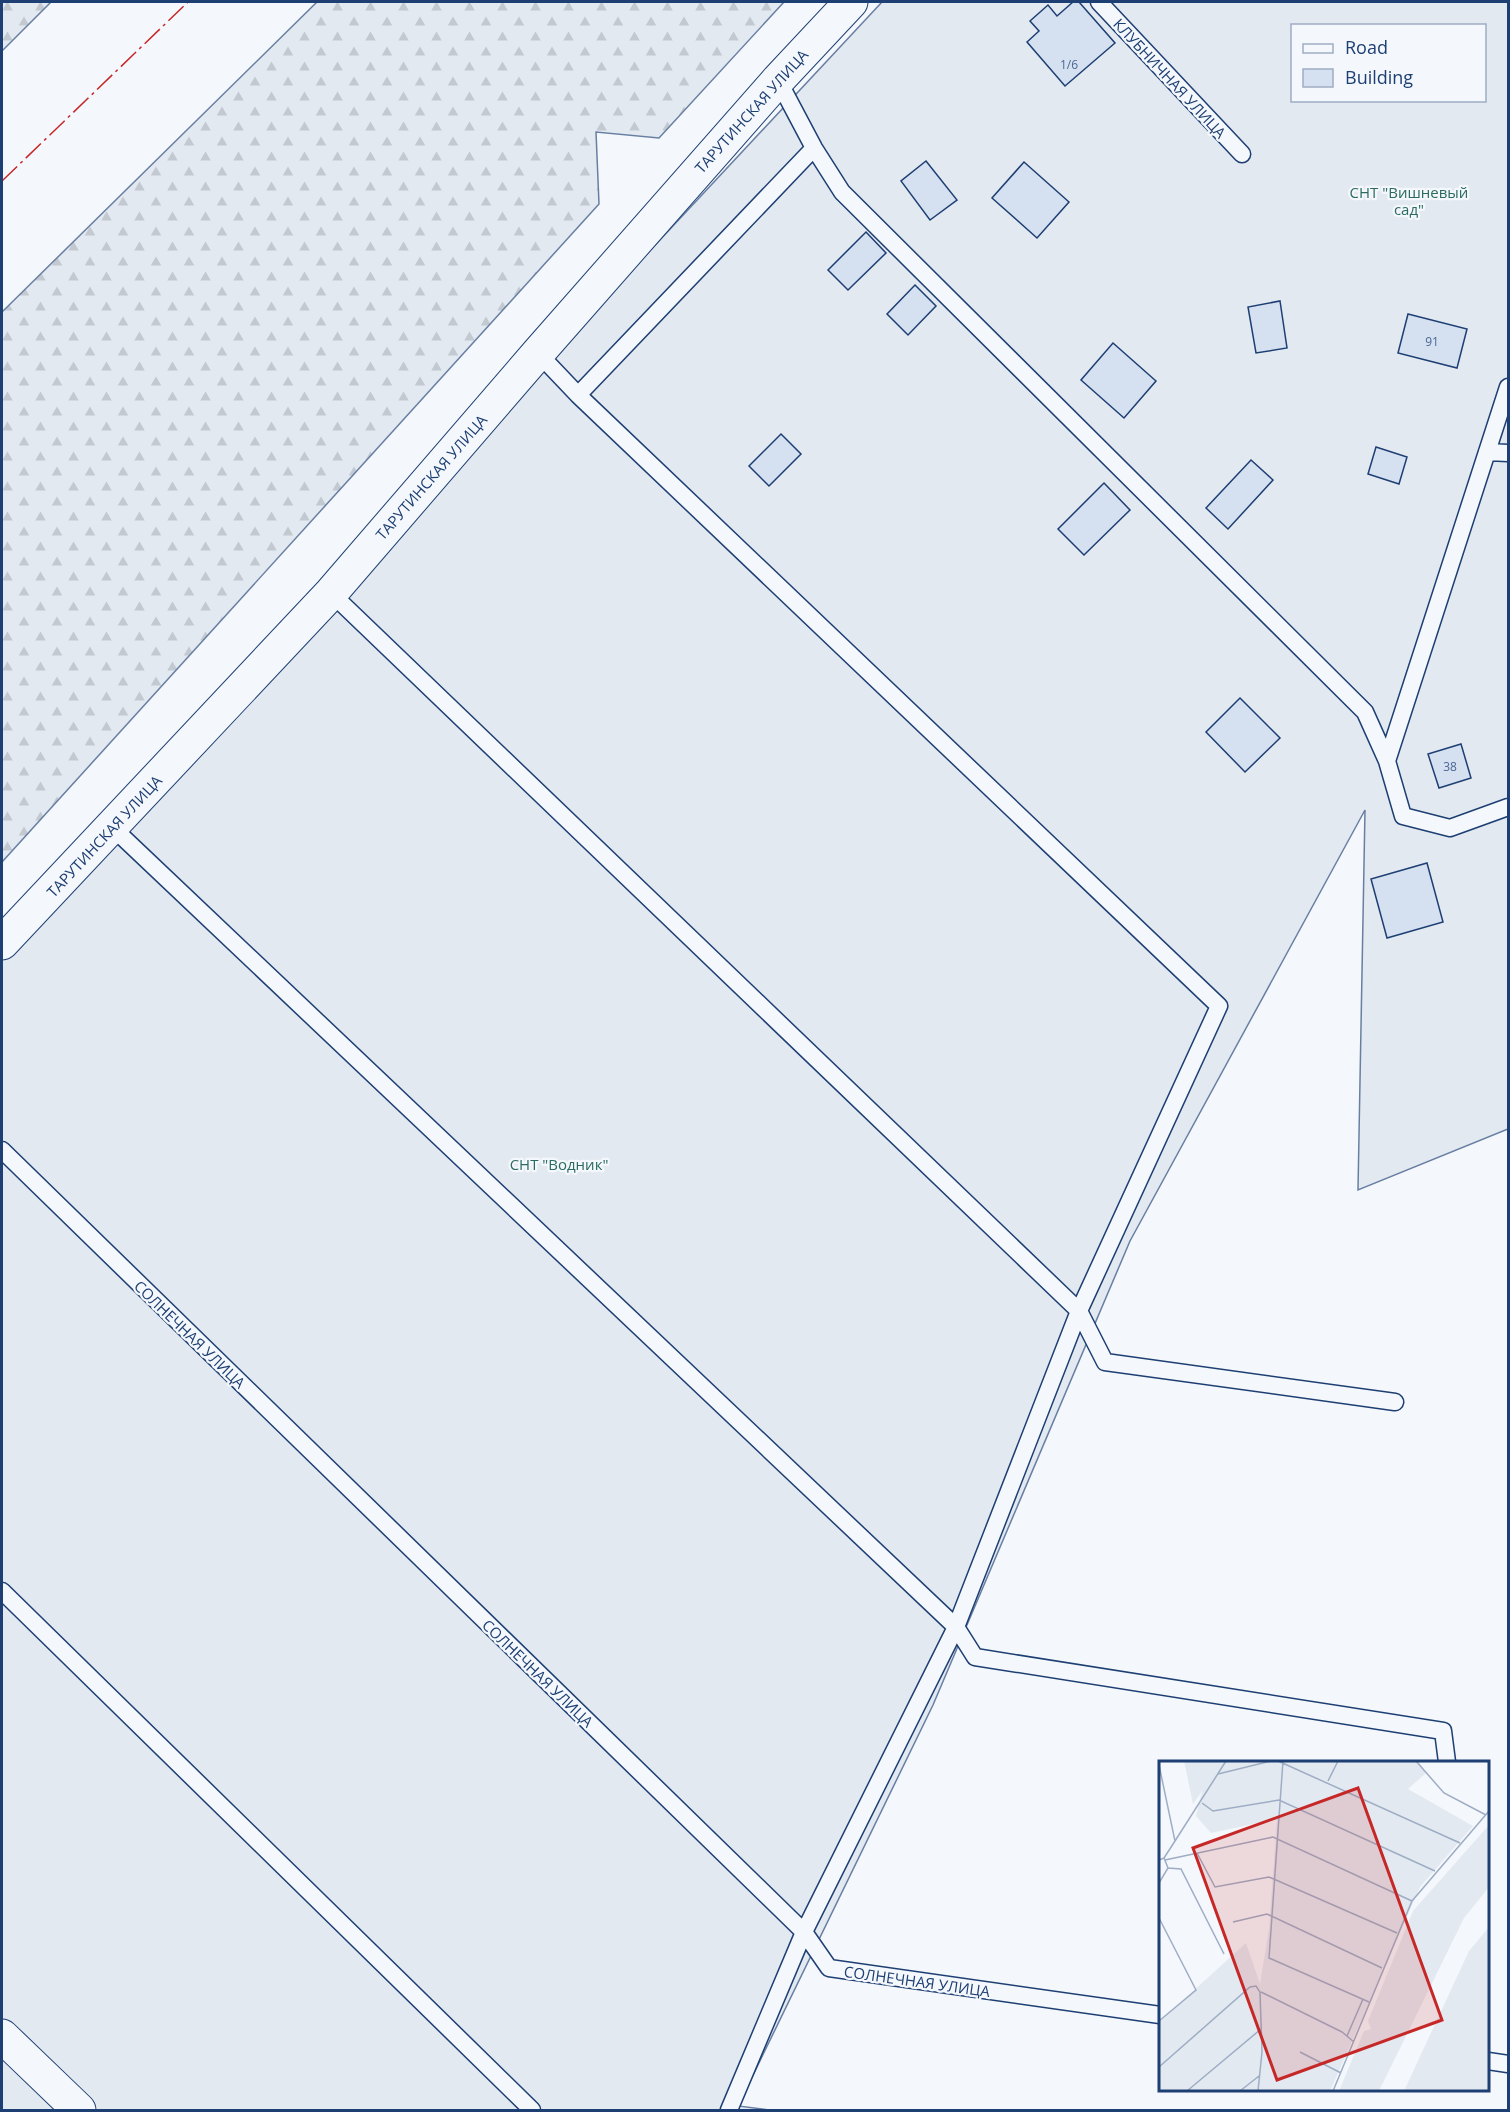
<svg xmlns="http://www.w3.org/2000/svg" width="1510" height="2112" font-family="'Open Sans',sans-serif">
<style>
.forest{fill:url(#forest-firs);stroke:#687fa3;stroke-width:1.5}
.garden{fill:#e3e9f0;stroke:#687fa3;stroke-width:1.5;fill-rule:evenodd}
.building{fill:#d5e0f0;stroke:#1d3f73;stroke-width:1.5}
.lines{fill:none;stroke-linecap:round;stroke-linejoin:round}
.service-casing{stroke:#1d3f73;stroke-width:19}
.minor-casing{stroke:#1d3f73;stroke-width:35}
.primary-casing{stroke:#1d3f73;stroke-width:35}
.service{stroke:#f4f7fb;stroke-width:16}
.minor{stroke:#f4f7fb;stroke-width:33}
.primary{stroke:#f4f7fb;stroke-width:33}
.power{stroke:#c62828;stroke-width:1.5;stroke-dasharray:21 4.5 3 4.5;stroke-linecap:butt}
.labels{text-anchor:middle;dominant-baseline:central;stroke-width:4.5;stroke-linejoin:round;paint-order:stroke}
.number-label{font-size:12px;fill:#4b6792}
.street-label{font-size:15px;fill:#1d3f73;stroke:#f4f7fb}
.park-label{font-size:15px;fill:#2c6c60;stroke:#f4f7fb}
.inset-road{fill:none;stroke:#9eadc5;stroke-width:1.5}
.view{fill:#c62828;fill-opacity:0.15;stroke:#c62828;stroke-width:3}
.inset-edge{fill:none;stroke:#1d3f73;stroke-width:3}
</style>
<defs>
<pattern id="forest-firs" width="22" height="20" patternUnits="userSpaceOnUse" patternTransform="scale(1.5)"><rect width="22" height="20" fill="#e3e9f0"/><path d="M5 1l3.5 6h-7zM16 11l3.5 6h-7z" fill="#c2c9d1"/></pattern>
</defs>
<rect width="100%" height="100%" fill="#f4f7fb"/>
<path class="forest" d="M 2,2 L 51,2 L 2,51 Z
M 317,2 L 784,2 L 659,138 L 596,132 L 599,204 L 2,862 L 2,312 Z"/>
<path class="garden" d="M 882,2 L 1508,2 L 1508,1129 L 1358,1190 L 1365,810 L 1130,1241 L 933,1705 L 738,2106 L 769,2110 L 2,2110 L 2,930 L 112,827 ZM 1292,26 L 1484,26 L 1484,100 L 1292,100 Z"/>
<path class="building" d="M 1073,2 L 1079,2 L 1115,43 L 1065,86 L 1027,42 L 1039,31 L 1030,21 L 1048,5 L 1057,16 Z
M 926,161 L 957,200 L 930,220 L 901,181 Z
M 1024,162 L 1069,202 L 1037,238 L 992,198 Z
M 866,232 L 886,253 L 848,290 L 828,270 Z
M 915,285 L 936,306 L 908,335 L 887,314 Z
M 1280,301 L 1287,348 L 1256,353 L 1248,307 Z
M 1408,314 L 1467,329 L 1457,368 L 1398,353 Z
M 1113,343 L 1156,381 L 1124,418 L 1081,380 Z
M 781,434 L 801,454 L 769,486 L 749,466 Z
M 1376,447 L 1407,457 L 1399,484 L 1368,474 Z
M 1251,460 L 1273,480 L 1228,529 L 1206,508 Z
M 1104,483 L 1130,510 L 1084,555 L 1058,529 Z
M 1240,698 L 1280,738 L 1245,772 L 1206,732 Z
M 1461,744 L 1471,778 L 1439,788 L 1428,754 Z
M 1427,863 L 1443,922 L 1387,938 L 1371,879 Z"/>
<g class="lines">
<defs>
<path id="service" d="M 1099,2 L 1242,154
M 778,80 L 814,148 L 842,192 L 1365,712 L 1387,761
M 538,353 L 578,395 L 1219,1006 L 1079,1311 L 956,1627 L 804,1932 L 729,2110
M 1508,387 L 1387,761 L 1403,816 L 1450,828 L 1508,807
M 578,395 L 814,148
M 1487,452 L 1508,453
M 331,593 L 1079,1311 L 1105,1362 L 1395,1402
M 112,827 L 956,1627 L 975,1657 L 1443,1731 L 1447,1762
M 2,1150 L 804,1932 L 829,1968 L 1160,2015
M 2,1591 L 532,2110
M 1488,2061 L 1508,2064"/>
<path id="minor" d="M 2,2036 L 79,2110"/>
<path id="primary" d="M 2,943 L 331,593 L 538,353 L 778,80 L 851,2"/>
</defs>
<use href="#service" class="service-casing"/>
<use href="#minor" class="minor-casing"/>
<use href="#primary" class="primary-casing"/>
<use href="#service" class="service"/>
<use href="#minor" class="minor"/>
<use href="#primary" class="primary"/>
<path class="power" d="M 2,181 L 188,2"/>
</g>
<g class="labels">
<g class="number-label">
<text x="1069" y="64">1/6</text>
<text x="1432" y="341">91</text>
<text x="1450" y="766">38</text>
</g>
<g class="street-label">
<text transform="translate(1170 78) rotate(47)">КЛУБНИЧНАЯ УЛИЦА</text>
<text transform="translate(751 111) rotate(-48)">ТАРУТИНСКАЯ УЛИЦА</text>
<text transform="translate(431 477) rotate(-49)">ТАРУТИНСКАЯ УЛИЦА</text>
<text transform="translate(104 836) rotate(-47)">ТАРУТИНСКАЯ УЛИЦА</text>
<text transform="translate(190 1334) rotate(44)">СОЛНЕЧНАЯ УЛИЦА</text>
<text transform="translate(538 1673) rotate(44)">СОЛНЕЧНАЯ УЛИЦА</text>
<text transform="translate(917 1981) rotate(8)">СОЛНЕЧНАЯ УЛИЦА</text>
</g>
<g class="park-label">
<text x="1409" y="192">СНТ "Вишневый<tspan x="1409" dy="17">сад"</tspan></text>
<text x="559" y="1164">СНТ "Водник"</text>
</g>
</g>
<g transform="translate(1159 1761)">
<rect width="330" height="330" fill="#f4f7fb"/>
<path d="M 25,0 L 41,0 L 46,26 L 34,43 ZM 330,64 L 330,126 L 305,157 L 220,330 L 180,330 L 205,270 L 212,268 L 209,260 L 254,150 ZM 330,166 L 330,330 L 245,330 L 310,190 Z" fill="#e3e9f0"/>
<path d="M 39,0 L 259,0 L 267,12 L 249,28 L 314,65 L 261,126 L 171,330 L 0,330 L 0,261 L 87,182 L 101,223 L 110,168 L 118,58 L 52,72 L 37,55 L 44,26 Z" fill="#e3e9f0"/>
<path class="inset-road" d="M 119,0 L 301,82M 124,0 L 110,197 L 210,241M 257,0 L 285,32 L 327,54M 0,4 L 16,80 L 5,97M 59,13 L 112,0M 169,20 L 179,0M 43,42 L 54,50 L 120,39 L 276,110M 16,80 L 67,0M 38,92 L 56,126 L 110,116 L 238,172M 0,99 L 5,97 L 9,107 L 0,122M 6,99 L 114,76 L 253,140M 9,107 L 22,108 L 65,193M 0,157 L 37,229 L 0,260M 74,161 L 108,153 L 223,207M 102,231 L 183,271 L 195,281M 188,275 L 204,238M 141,291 L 182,312M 0,306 L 91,226 L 97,225 L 101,231 L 103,291 L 99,330M 28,330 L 102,268M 81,330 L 100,315M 174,330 L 253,140 L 330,50"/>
<path class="view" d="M 199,27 L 283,259 L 118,319 L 34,87 Z"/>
<rect width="330" height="330" class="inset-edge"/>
</g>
<rect width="1510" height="2112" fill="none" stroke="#1d3f73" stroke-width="6"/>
<rect x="1291" y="24" width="195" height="78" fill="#f4f7fb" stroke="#9eadc5" stroke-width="1.5"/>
<rect x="1303" y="44" width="30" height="9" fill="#f4f7fb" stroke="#9eadc5" stroke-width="1.5"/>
<text x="1345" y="54" font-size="18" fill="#1d3f73">Road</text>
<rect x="1303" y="69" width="30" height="18" fill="#d5e0f0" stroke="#9eadc5" stroke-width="1.5"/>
<text x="1345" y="84" font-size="18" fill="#1d3f73">Building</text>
</svg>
